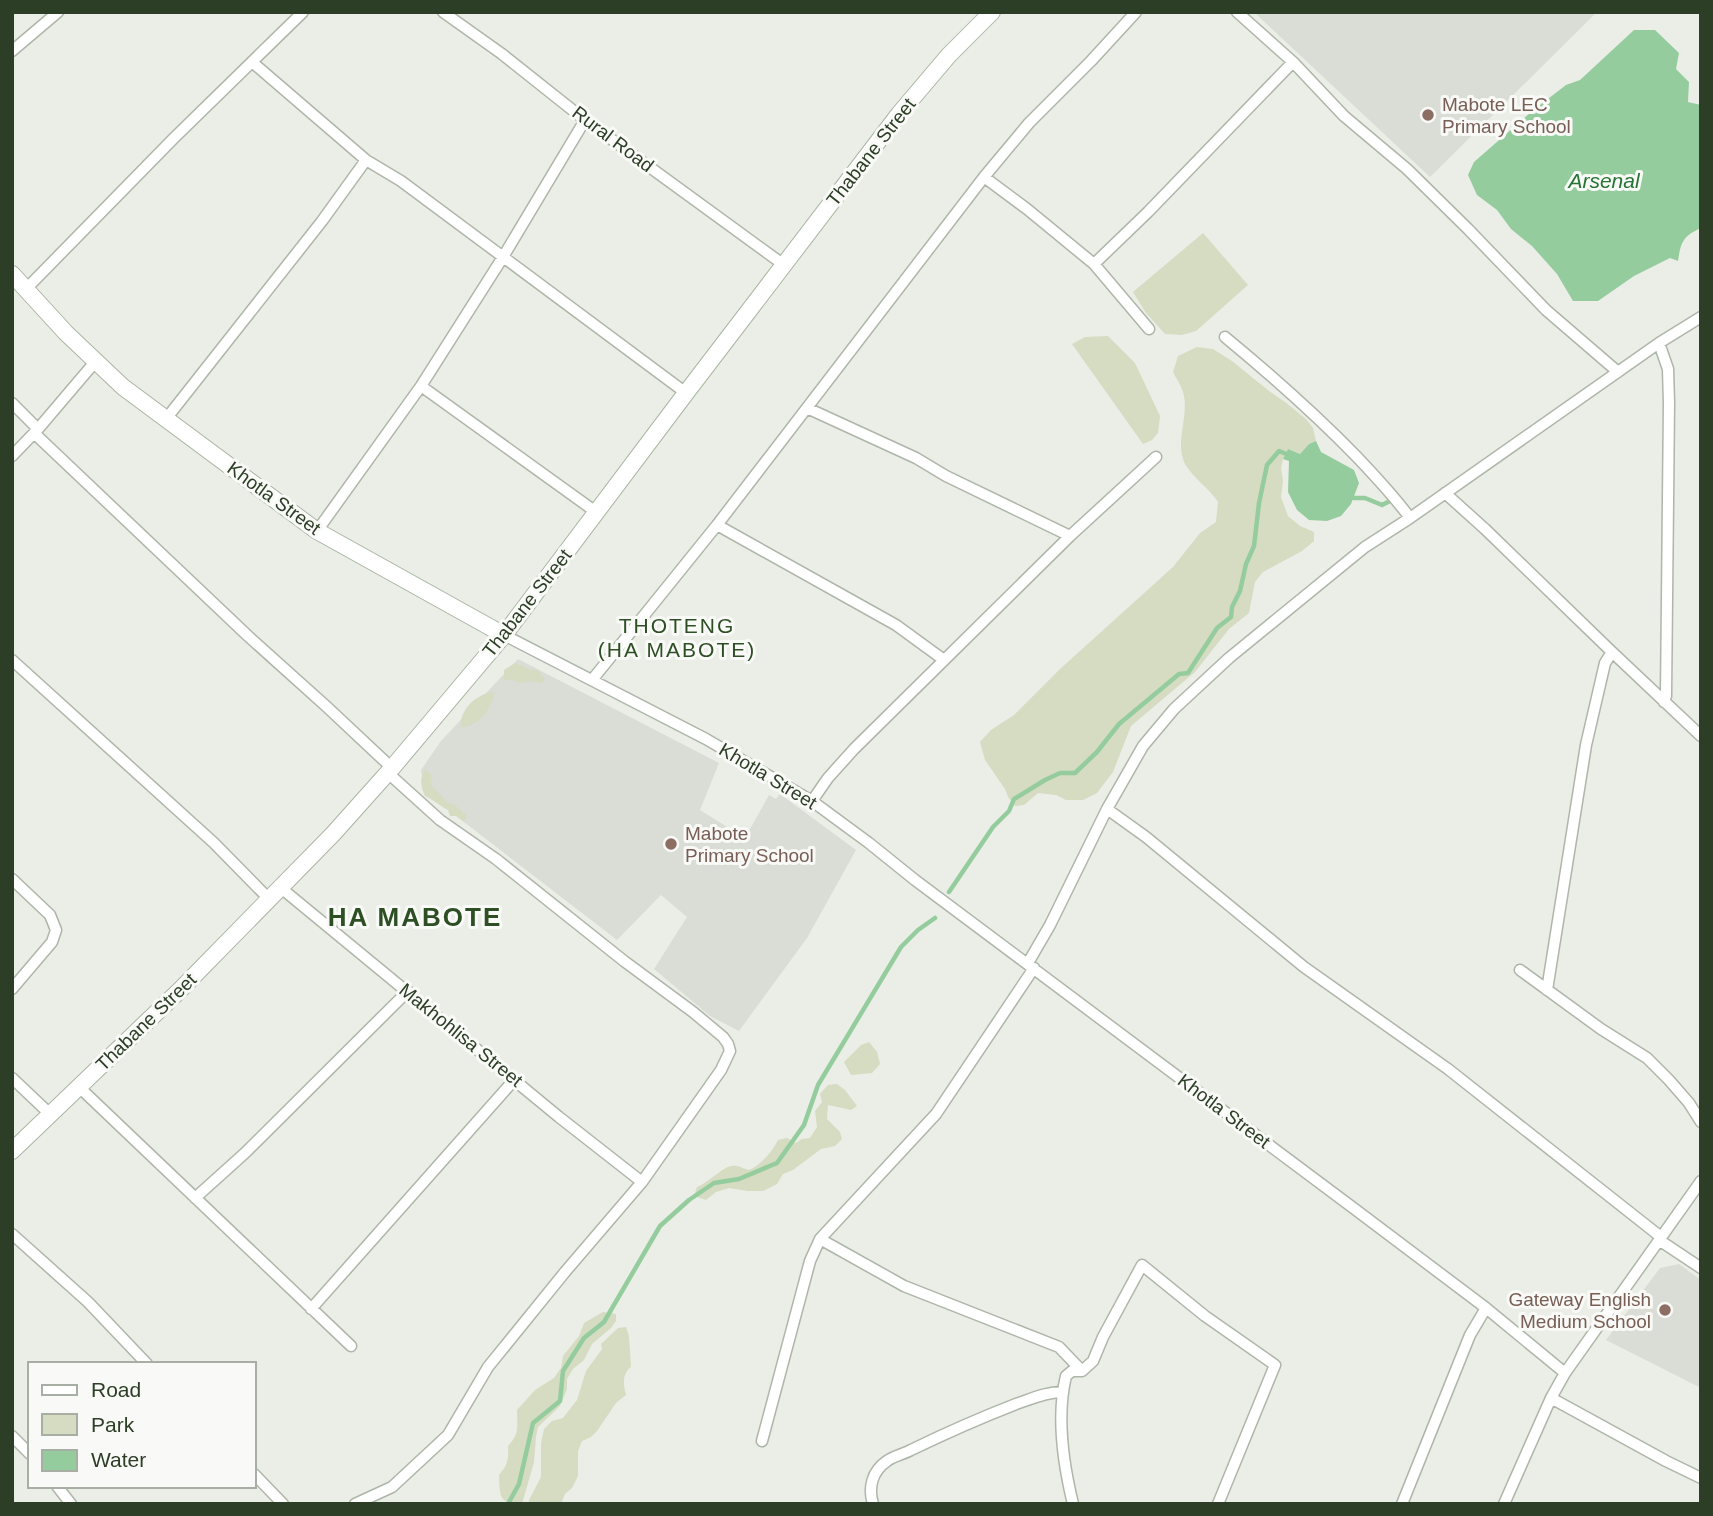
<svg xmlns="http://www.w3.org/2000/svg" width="1713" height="1516" font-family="Arial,sans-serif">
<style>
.built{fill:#d9ddd5}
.green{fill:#d5dcc2}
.water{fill:#95cc9e}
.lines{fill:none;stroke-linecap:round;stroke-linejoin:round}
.stream{stroke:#95cc9e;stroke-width:4.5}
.street-casing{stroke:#aeb6a9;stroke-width:13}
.secondary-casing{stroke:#a9b5a3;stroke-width:18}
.street{stroke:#fff;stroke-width:10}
.secondary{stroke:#fff;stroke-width:16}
.education-dot{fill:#8d6e63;stroke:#f9faf7;stroke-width:2.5}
.labels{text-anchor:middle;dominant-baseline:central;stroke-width:6;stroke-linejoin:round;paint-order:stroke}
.education-label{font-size:19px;fill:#785e54;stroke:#f9faf7;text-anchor:start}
.street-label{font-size:19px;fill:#2d3e27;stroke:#f9faf7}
.water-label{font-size:21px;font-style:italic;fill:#267535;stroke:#f9faf7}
.neighbourhood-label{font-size:21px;letter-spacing:2px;fill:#2e4f24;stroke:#f9faf7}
.district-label{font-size:26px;font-weight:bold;letter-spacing:2px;fill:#2e4f24;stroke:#f9faf7}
</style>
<rect width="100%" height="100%" fill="#eaeee6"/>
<path class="built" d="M 1254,12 L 1597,12 L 1430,177 Z
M 518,659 L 719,763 L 700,810 L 745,838 L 769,795 L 776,799 L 780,794 L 856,850 L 807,938 L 739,1031 L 710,1016 L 654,969 L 687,917 L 661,895 L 617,940 L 425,792 L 421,770 L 441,741 Z
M 1679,1264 L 1701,1280 L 1701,1388 L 1606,1340 L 1660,1268 Z"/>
<path class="green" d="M 1203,233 L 1248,285 L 1196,331 L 1182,335 L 1165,334 L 1146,313 L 1133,292 Z
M 1108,336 L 1135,363 L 1160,416 L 1158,433 L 1152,440 L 1143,444 L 1072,344 L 1085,337 Z
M 1197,347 L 1213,349 L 1232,361 L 1269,391 L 1285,402 L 1306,419 L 1313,428 L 1316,441 L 1309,444 L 1300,454 L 1288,449 L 1283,459 L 1281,468 L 1283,481 L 1281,497 L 1288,516 L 1300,526 L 1314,532 L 1314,541 L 1302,551 L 1263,572 L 1255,582 L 1249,613 L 1229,629 L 1195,672 L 1131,726 L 1113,772 L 1097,793 L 1083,800 L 1066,800 L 1056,795 L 1038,793 L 1024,805 L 1015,806 L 1008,797 L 1005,789 L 985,760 L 980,742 L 991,730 L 1014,715 L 1060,669 L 1173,567 L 1200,533 L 1216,522 L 1218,502 C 1209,488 1194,479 1185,464 C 1174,442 1190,415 1183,392 C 1181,385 1176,378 1173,372 L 1178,356 Z
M 515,663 L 531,670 L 538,670 L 545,679 L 542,683 L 529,681 L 520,683 L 516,681 L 504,680 L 504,670 Z
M 494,692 C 494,707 477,728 461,727 C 459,710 477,693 494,692 Z
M 425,770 L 431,774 L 432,786 L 447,802 L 455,805 L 466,815 L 466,819 L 463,821 L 456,816 L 450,816 L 448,810 C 440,806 434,800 425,796 C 421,787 419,778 425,770 Z
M 869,1042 L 877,1052 L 880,1064 L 872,1073 L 851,1075 L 844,1062 L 861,1045 Z
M 837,1084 L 845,1090 L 857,1106 L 851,1110 L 828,1105 L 827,1119 L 840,1132 L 842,1139 L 835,1146 L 821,1149 L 793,1170 L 783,1174 L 777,1184 L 763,1191 L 748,1191 L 729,1188 L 716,1192 L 706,1200 L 694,1196 L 697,1187 C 708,1183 724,1166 732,1166 C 738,1165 744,1169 749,1170 C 762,1164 772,1152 778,1140 L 787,1138 L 796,1143 L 802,1139 L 810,1138 L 817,1127 L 815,1111 L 822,1102 L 820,1094 L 828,1085 Z
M 603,1312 L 616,1314 L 616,1321 L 611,1328 L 592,1344 L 584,1360 L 573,1369 L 567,1379 L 567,1389 L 560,1406 L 538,1427 L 536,1437 L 534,1462 L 522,1504 C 499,1504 500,1497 499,1475 C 507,1466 509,1459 508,1446 C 520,1433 517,1427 517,1410 L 535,1390 L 554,1378 L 561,1368 L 563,1356 L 579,1336 L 584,1323 Z
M 626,1327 L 629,1336 L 631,1367 C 622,1374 623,1384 626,1395 L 616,1403 L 597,1431 L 591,1437 L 582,1441 L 578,1451 L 578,1476 L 572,1488 L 565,1494 L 561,1504 L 529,1504 L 529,1500 L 541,1477 L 541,1443 L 544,1429 L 552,1421 L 563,1418 L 577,1400 L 586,1371 L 602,1349 L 601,1344 L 618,1328 Z"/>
<path class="water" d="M 1634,30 L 1655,30 L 1679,53 L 1676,69 L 1689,82 L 1688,102 L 1701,105 L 1701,228 C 1683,236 1681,242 1678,261 L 1670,258 L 1634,276 L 1598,301 L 1573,301 L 1557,274 L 1532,246 L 1511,229 L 1497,210 L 1477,195 L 1468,175 L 1474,162 L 1531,112 L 1566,85 L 1580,80 Z
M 1316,441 L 1321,452 L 1354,470 L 1359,483 L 1351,504 L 1341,516 L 1327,521 L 1309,520 L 1297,510 L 1288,492 L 1289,461 L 1283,459 L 1288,449 L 1300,454 L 1309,444 Z"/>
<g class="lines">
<path class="stream" d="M 1350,496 L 1353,498 L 1365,498 L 1382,505 L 1394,499
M 949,892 L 993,827 L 1009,811 L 1014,799 L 1045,780 L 1060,773 L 1075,773 L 1097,752 L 1119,724 L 1179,674 L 1188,673 L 1217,628 L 1231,617 L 1232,607 L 1240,591 L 1246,564 L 1254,546 L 1259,503 L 1267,465 L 1279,451 L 1291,456
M 508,1504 L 519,1484 L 533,1423 L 560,1401 L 563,1371 L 584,1338 L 604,1322 L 660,1226 L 689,1200 L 714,1183 L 739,1179 L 777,1163 L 804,1125 L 818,1085 L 901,947 L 918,930 L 935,918"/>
<defs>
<path id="street" d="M 443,12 L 502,54 L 585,120 L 784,265
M 1237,12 L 1293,62 L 1344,116 L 1407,169 L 1468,229 L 1546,310 L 1618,372
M 12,51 L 58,12
M 252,62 L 366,160 L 401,181 L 686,393
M 984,177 L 1027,209 L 1094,264 L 1149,329
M 1094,264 L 1148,212 L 1293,62
M 26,289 L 174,138 L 303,12
M 1225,337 C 1271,375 1316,415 1357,457 C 1376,477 1394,496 1410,518
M 1659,343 L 1668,369 L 1669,403 L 1666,696 L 1664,702
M 421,386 L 596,512
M 12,403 L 38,429
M 807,408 L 916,458 L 946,476 L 1070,536
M 166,419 L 322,221 L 366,160
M 34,433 L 248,636 L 327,707 L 392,768
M 12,456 L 38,429 L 95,362
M 1445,493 L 1485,529 L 1612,652 L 1701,736
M 717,525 L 896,625 L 944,660
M 317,531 L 421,386 L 503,257 L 585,120
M 504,635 L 706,739 L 812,801 L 869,843 L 915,880 L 1356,1210 L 1486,1308 L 1565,1373
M 12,660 L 214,843 L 270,900
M 592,680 L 717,525 L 984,177 L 1029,123 L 1091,61 L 1136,12
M 812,801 L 828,778 L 854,749 L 1070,536 L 1156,457
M 1107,809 L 1146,837 L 1304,967 L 1448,1069 L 1661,1237
M 12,879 L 50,915 L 56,930 L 52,942 L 12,989
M 281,888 L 559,1117 L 642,1182
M 1028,963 L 1050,925 L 1107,809 L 1143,746 L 1174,709 L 1229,658 L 1365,547 L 1410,518 L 1659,343 L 1701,317
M 1520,970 L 1601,1029 L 1647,1058 L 1669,1080 L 1689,1103 L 1701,1122
M 1547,990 L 1586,745 L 1605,663 L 1612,652
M 12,1078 L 51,1115
M 79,1087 L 351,1346
M 195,1198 L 245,1153 L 408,991
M 12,1234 L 88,1302 L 147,1364
M 820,1239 L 904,1286 L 1059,1347 L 1082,1371
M 1659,1240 L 1701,1268
M 311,1309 L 515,1079
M 1551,1398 L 1666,1461 L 1701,1478
M 12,1436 L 30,1454
M 762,1441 L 810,1261 L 820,1239 L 936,1114 L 1034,968
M 254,1474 L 283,1504
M 57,1486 L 71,1504
M 355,1504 L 392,1487 L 448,1435 L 488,1367 L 565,1272 L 642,1182 L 721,1070 L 730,1051 L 728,1044 L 723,1037 L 693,1012 L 624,961 L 496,859 L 440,820 L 388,773
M 873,1504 C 868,1488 872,1471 887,1461 C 893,1456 904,1454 911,1450 C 946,1433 980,1418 1016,1404 C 1031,1399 1046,1392 1062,1392
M 1073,1504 C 1063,1463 1056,1417 1066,1376 L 1072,1371 L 1082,1371 L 1093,1361 L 1103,1337 L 1142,1265 L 1205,1316 L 1275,1365 L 1218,1504
M 1402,1504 L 1470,1335 L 1486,1308
M 1504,1504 L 1551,1398 L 1565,1373 L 1701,1181"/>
<path id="secondary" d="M 12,274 L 66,333 L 123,387 L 317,531 L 504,635
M 12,1151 L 180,990 L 333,834 L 392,768 L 504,635 L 686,393 L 899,114 L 949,55 L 992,12"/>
</defs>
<use href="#street" class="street-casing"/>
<use href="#secondary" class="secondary-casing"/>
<use href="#street" class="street"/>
<use href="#secondary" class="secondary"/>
</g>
<g class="education-dot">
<circle cx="1428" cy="115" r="7"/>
<circle cx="671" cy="844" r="7"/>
<circle cx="1665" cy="1310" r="7"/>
</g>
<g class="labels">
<g class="education-label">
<text x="1442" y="104">Mabote LEC<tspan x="1442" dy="22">Primary School</tspan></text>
<text x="685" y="833">Mabote<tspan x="685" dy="22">Primary School</tspan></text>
<text x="1651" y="1299" text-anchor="end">Gateway English<tspan x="1651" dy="22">Medium School</tspan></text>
</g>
<g class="street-label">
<text transform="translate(613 139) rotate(37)">Rural Road</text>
<text transform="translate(871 152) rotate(-52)">Thabane Street</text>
<text transform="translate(274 498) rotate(36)">Khotla Street</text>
<text transform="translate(527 603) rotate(-52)">Thabane Street</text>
<text transform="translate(768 776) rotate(31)">Khotla Street</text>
<text transform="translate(146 1022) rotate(-44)">Thabane Street</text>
<text transform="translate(461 1035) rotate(39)">Makhohlisa Street</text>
<text transform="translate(1224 1111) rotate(37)">Khotla Street</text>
</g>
<g class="water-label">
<text x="1604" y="180">Arsenal</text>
</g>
<g class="neighbourhood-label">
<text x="677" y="625">THOTENG<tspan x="677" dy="24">(HA MABOTE)</tspan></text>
</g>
<g class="district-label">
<text x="415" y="917">HA MABOTE</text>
</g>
</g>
<rect width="1713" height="1516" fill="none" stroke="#2d3e27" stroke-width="28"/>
<rect x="28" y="1362" width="228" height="126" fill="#f9faf7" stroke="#a7afa4" stroke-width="2"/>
<rect x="42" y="1385" width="35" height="10" fill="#ffffff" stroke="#a7afa4" stroke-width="2"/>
<text x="91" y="1397" font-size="21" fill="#2d3e27">Road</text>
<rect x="42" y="1414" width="35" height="21" fill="#d5dcc2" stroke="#a7afa4" stroke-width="2"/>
<text x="91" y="1432" font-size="21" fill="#2d3e27">Park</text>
<rect x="42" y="1450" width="35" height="21" fill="#95cc9e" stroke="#a7afa4" stroke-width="2"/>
<text x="91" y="1467" font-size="21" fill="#2d3e27">Water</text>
</svg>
